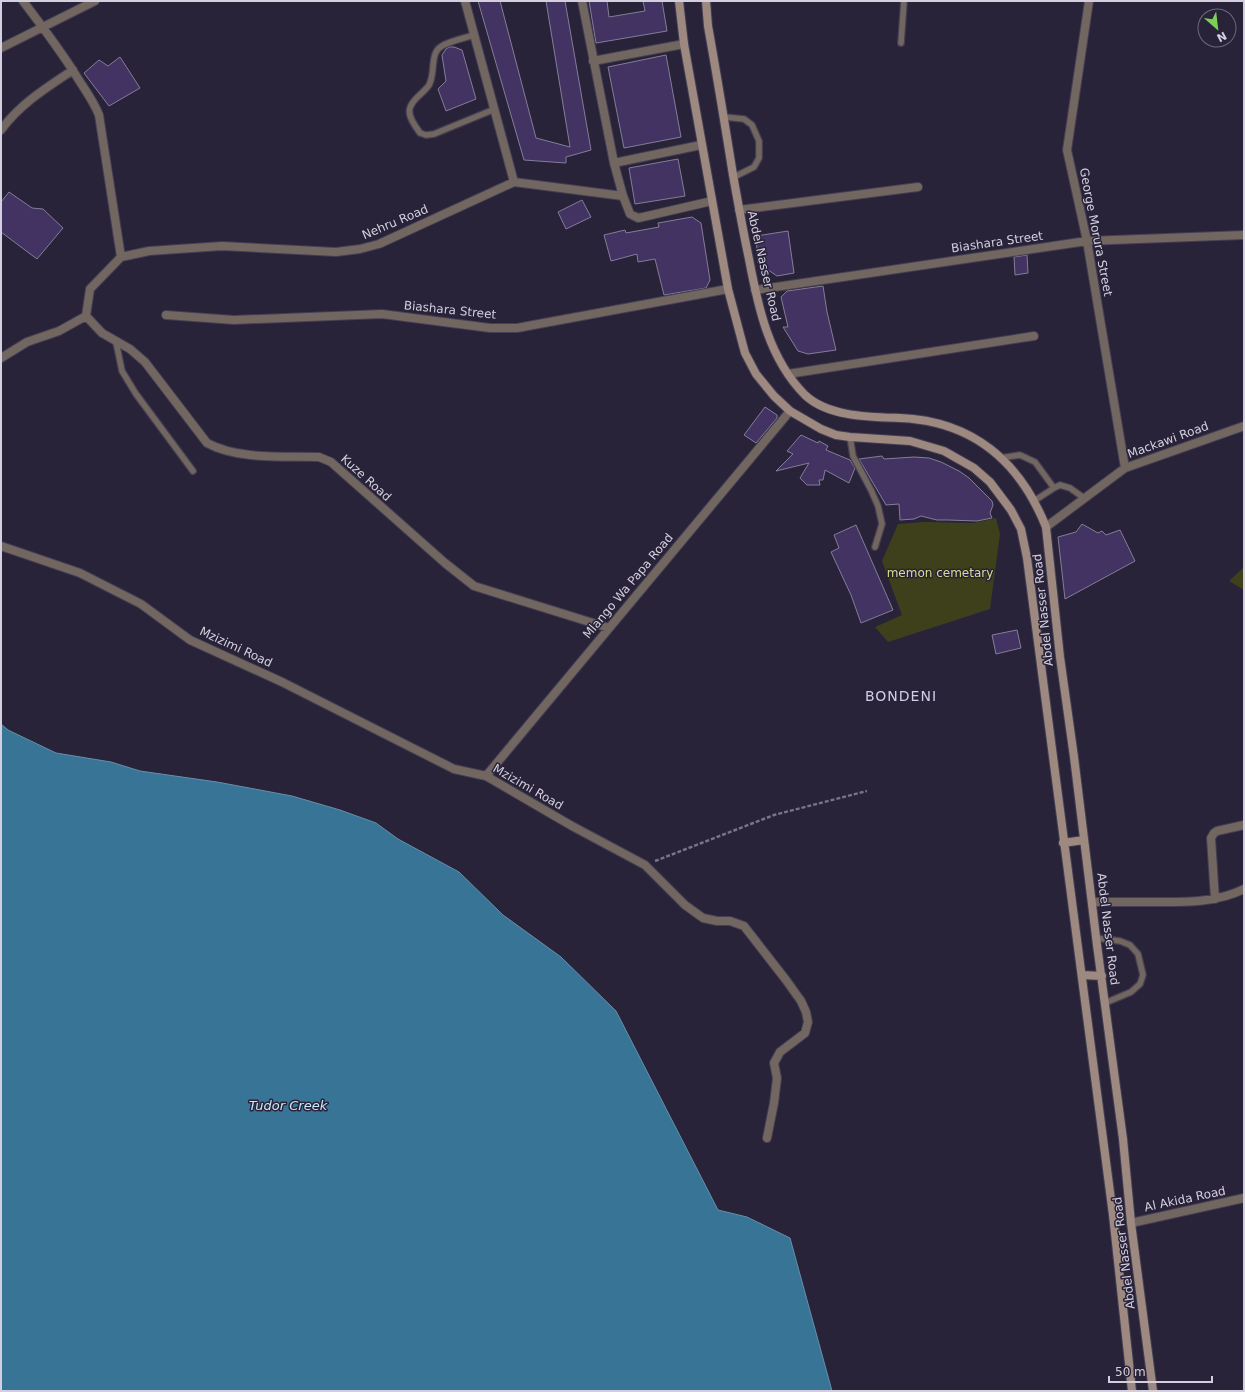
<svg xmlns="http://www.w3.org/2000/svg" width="1245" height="1392" font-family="'DejaVu Sans',sans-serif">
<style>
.green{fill:#3e401c}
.water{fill:#387495;stroke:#668fab}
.building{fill:#423363;stroke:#847d98}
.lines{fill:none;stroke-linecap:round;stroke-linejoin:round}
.service-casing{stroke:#443f53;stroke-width:8}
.minor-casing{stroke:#443f53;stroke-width:10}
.secondary-casing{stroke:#443f53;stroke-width:10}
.path{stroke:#797487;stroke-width:2.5;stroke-dasharray:4 2;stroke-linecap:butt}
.service{stroke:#726660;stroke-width:5.5}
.minor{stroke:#726660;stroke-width:8}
.secondary{stroke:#9d8980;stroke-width:8}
.labels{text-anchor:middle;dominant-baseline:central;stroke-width:3;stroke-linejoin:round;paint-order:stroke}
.street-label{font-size:12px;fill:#d3cfde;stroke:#292339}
.park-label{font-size:12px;fill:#d7df88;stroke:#292339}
.water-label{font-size:13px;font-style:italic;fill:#c7e8fc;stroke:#292339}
.quarter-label{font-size:14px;letter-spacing:1px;fill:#d3cce9;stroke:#292339}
</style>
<rect width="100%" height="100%" fill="#292339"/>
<path class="green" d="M 996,518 L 1000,534 L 990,609 L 888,642 L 875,627 L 902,615 L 882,561 L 898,524 L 924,522 L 974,523 Z
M 1244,567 L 1244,590 L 1229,581 Z"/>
<path class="water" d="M 1,724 L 8,730 L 56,753 L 111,762 L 140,771 L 217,782 L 292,796 L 340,810 L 376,823 L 398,839 L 459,872 L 503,915 L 561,957 L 616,1011 L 718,1210 L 747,1217 L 790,1238 L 832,1391 L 1,1391 Z"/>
<path class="building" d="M 478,1 L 500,1 L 536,138 L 570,147 L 546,1 L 565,1 L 591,150 L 566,157 L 566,163 L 524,160 Z
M 589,1 L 607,1 L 609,17 L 645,11 L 643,1 L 662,1 L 667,31 L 596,43 Z
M 449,47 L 454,47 L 462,50 L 476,99 L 446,111 L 438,89 L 446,81 L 442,55 L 446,49 Z
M 666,55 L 681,137 L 624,148 L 608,67 Z
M 120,57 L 140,88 L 109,106 L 84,73 L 99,60 L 108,66 Z
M 678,159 L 685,196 L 635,204 L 629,168 Z
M 9,192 L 32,208 L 43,209 L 63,228 L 37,259 L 1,232 L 1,202 Z
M 582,200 L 591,217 L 566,229 L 558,212 Z
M 692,217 L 701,223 L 710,280 L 706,288 L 664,295 L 655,259 L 638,262 L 637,254 L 611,261 L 604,235 L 625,230 L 626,233 L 659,227 L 658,223 Z
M 788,231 L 794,273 L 777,276 L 758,263 L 756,236 Z
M 1027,255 L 1028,273 L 1015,275 L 1014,257 Z
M 823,286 L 827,312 L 836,350 L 808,354 L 798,351 L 783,327 L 788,327 L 781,297 L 787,291 Z
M 765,407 L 777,415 L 777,418 L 756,443 L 744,435 Z
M 801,435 L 818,443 L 819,441 L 828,446 L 826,450 L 850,460 L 855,468 L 849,483 L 825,470 L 823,480 L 819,480 L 820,485 L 807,485 L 800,478 L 809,463 L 776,471 L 793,454 L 787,451 Z
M 882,456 L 884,459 L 914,457 L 929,458 L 941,462 L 959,471 L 969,478 L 992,501 L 993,505 L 990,513 L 992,518 L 977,521 L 948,520 L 937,520 L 921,516 L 914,519 L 900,520 L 899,504 L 886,505 L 859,459 Z
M 1082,524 L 1098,533 L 1102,531 L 1106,535 L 1120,530 L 1135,561 L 1065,599 L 1058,537 L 1076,532 Z
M 856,525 L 893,610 L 861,623 L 851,595 L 831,552 L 839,548 L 834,535 Z
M 1017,630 L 1021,648 L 996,654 L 992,635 Z"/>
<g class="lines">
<defs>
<path id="service" d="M 474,35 C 465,38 450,41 442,46 C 429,53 436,73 429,85 C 424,93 412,99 410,108 C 407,116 416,127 420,133 L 426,135 L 434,134 L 495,109
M 901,43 L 904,1
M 724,117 L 744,119 L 752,125 L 759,141 L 759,158 L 754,167 L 734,177
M 116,342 L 122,371 L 136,394 L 193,471
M 850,437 L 853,456 L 871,490 L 878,506 L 882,524 L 875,547
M 1000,458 L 1020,455 L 1035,462 L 1054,488
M 1034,501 L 1054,488 L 1060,485 L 1070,488 L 1084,498
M 1096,938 L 1120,941 L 1130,945 L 1138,954 L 1143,975 L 1140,984 L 1131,992 L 1105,1003"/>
<path id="minor" d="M 23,1 C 42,26 61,51 77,77 C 85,90 94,102 99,115 L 121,257 L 90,289 L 86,316
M 465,1 L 514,182
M 582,1 L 614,163 L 623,196 L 630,214 L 638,218 L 643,217 L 712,201
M 1089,1 L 1067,150 L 1087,241 L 1125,468
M 1,48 L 95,1
M 593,61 L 684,44
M 1,130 C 20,104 46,88 73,70
M 614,163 L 701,145
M 739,210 L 918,187
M 121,257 L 149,251 L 222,246 L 336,252 L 360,249 L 379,244 L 514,182 L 623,196
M 755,290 L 1087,241 L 1244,235
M 166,315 L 234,320 L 382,314 L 490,328 L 517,328 L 728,289
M 86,316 L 102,333 L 130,349 L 145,362 L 207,443 C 238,460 284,456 319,457 L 331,462 L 445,563 L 474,586 L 609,628
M 1,358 L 27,342 L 59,331 L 86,316
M 788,374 L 1034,336
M 1046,527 L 1125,468 L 1244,426
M 1,546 L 80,573 L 141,604 L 190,640 L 282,682 L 454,769 L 486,776 L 572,826 L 645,865 L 685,905 L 703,918 L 717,921 L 730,921 L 744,926 L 786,980 L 801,1001 L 806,1012 L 808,1022 L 805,1033 L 780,1052 L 774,1063 L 777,1078 L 774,1103 L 767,1138
M 486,776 L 790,411
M 1215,899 L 1211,838 L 1214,833 L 1217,831 L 1244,825
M 1092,902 C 1113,902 1133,902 1154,902 C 1184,902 1216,903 1244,889
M 1131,1223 L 1244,1198"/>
<path id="secondary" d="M 679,1 L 684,44 L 728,289 L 745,353 L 756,374 L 774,396 L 790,411 L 821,429 L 836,435 L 850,437 L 910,441 L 944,451 L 974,468 L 990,482 L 1011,510 L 1021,529 L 1027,558 L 1113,1215 L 1132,1391
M 706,1 L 708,26 C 717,76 725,125 733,175 C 738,203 743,231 749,259 C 758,307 769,359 805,395 C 828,417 871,417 900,418 C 973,421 1020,462 1046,527 L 1060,657 L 1074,757 L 1097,945 L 1123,1139 L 1131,1223 L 1153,1391
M 1063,843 L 1084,840
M 1082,975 L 1102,976"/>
</defs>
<use href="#service" class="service-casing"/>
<use href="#minor" class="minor-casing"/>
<use href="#secondary" class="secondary-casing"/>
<path class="path" d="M 655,861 L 774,815 L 867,791"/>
<use href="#service" class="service"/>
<use href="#minor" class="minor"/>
<use href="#secondary" class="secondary"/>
</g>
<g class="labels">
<g class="street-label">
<text transform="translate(395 222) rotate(-23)">Nehru Road</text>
<text transform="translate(1096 232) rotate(79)">George Morura Street</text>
<text transform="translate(997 242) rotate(-8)">Biashara Street</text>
<text transform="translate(764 266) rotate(77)">Abdel Nasser Road</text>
<text transform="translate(450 310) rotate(6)">Biashara Street</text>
<text transform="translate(1168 440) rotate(-20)">Mackawi Road</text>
<text transform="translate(366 478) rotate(42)">Kuze Road</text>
<text transform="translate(628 586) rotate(-50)">Mlango Wa Papa Road</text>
<text transform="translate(1043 610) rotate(-96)">Abdel Nasser Road</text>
<text transform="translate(236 647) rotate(25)">Mzizimi Road</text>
<text transform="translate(528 787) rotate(30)">Mzizimi Road</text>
<text transform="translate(1108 929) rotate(83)">Abdel Nasser Road</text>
<text transform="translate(1185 1199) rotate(-12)">Al Akida Road</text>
<text transform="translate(1124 1253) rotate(-97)">Abdel Nasser Road</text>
</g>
<g class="park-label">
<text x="940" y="573">memon cemetary</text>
</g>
<g class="water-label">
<text x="288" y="1105">Tudor Creek</text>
</g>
<g class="quarter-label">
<text x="901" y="696">BONDENI</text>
</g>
</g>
<rect width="1245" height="1392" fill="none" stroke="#d3cfde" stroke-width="4"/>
<g transform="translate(1217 28) rotate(152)"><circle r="19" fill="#292339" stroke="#6d687b"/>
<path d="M0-3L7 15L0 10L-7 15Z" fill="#7bd156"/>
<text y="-6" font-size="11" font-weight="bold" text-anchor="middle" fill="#d3cfde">N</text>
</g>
<path d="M1109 1376v6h103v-6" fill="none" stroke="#d3cfde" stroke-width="2"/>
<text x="1115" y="1376" font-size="12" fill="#d3cfde" stroke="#292339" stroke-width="3" paint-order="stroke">50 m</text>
</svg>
